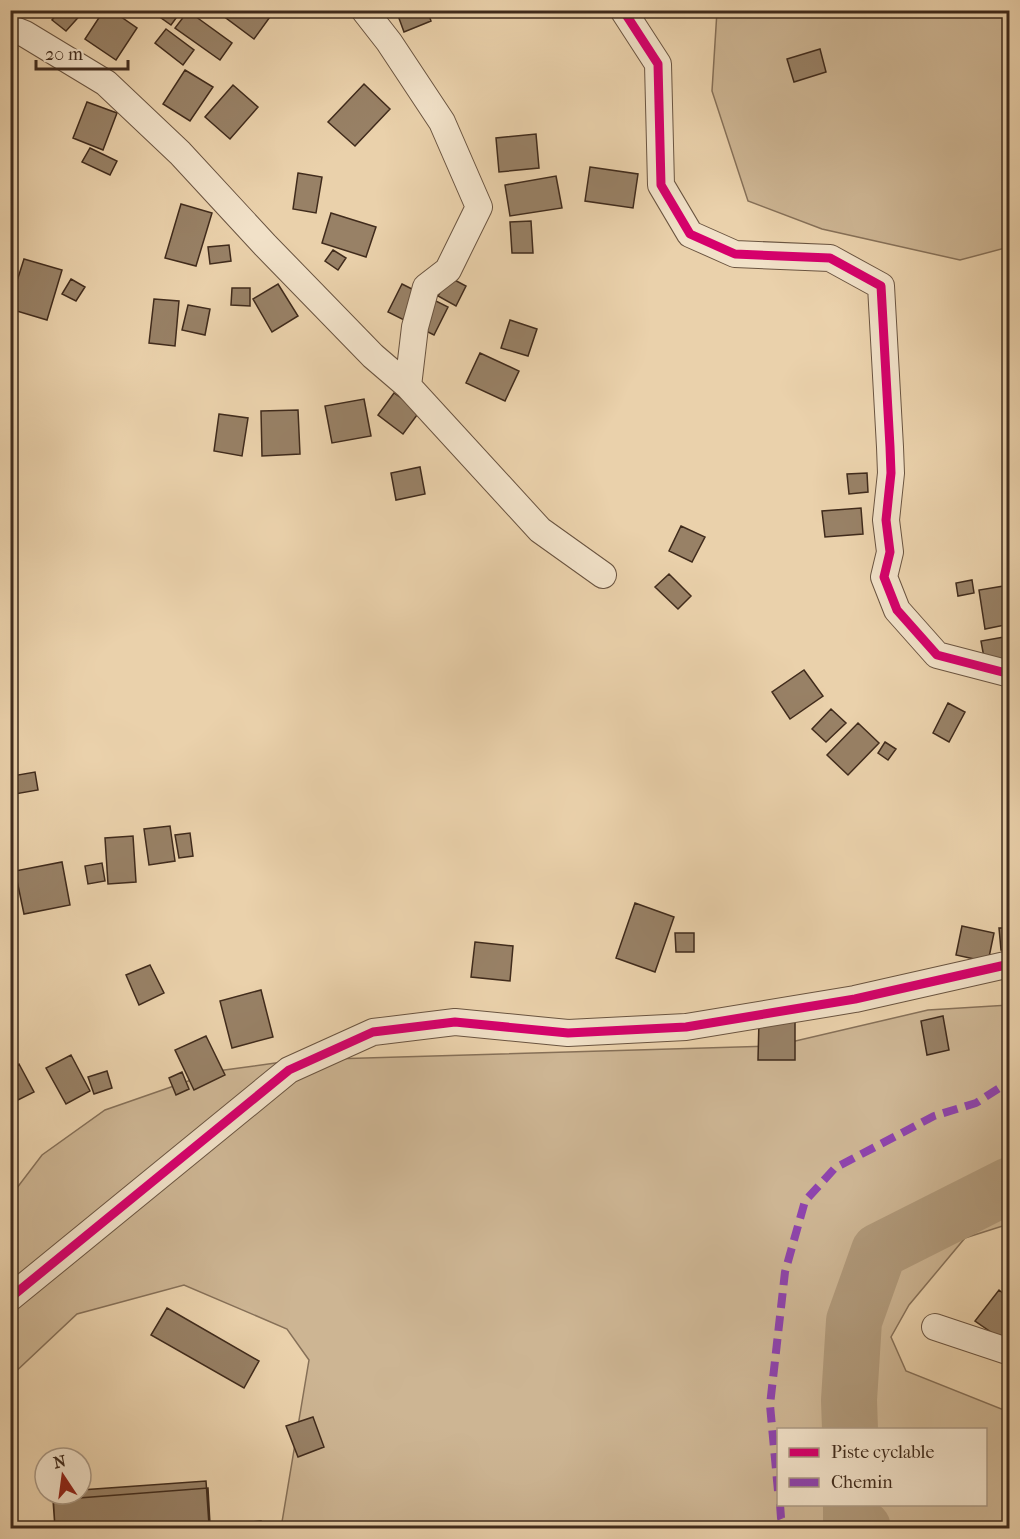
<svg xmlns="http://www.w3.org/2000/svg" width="1020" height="1539" font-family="'IM FELL French Canon',serif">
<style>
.green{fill:#cdb593;stroke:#867058;stroke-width:1.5;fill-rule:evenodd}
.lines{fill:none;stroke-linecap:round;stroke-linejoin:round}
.river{stroke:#b0997a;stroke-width:56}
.building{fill:#988166;stroke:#402b1c;stroke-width:1.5}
.minor-casing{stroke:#6a5440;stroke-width:28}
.minor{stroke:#f1e1c8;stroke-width:26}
.quiet{stroke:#8e44ad;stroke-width:8;stroke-dasharray:15 8;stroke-linecap:butt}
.cycleway-casing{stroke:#f1e1c8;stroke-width:13}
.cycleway{stroke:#d6006c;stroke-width:9}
</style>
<rect width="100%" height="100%" fill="#ead1ab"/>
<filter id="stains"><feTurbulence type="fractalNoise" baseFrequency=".00333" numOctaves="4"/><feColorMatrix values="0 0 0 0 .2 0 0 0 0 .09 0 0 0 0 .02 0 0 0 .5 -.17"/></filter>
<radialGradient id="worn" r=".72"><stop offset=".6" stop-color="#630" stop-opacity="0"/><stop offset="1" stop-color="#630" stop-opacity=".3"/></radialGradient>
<path class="green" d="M 717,11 L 1009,11 L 1009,247 L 960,260 L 822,229 L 748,201 L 712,91 Z
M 1009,1005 L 1009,1224 L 965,1238 L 909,1305 L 891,1337 L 906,1371 L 1009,1412 L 1009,1528 L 281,1528 L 309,1360 L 287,1329 L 184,1285 L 77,1314 L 11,1376 L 10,1197 L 42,1155 L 105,1110 L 217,1071 L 297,1060 L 774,1046 L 928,1010 ZM 778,1430 L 986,1430 L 986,1504 L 778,1504 Z"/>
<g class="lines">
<path class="river" d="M 850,1430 L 849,1400 L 854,1321 L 879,1251 L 1010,1185
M 851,1504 L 851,1520 L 863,1528"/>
</g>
<path class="building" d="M 60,10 L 83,10 L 84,11 L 66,31 L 52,20 Z
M 104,10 L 111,10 L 137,28 L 116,60 L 85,39 Z
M 161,10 L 182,10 L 171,25 L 157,15 Z
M 226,10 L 275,10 L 254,39 L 222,15 Z
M 396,10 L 427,10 L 431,21 L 404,32 Z
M 188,11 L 232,43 L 220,60 L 175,28 Z
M 166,29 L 194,50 L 183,65 L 155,43 Z
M 820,49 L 826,72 L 794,82 L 787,59 Z
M 185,70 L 213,87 L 190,121 L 163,104 Z
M 364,84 L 390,109 L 355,146 L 328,122 Z
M 233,85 L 258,107 L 230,139 L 205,117 Z
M 87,102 L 117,113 L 103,150 L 73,138 Z
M 536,134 L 539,168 L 499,172 L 496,138 Z
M 90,148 L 117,161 L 110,175 L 82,162 Z
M 590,167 L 638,174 L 633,208 L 585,201 Z
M 298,173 L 322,177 L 316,213 L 293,209 Z
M 556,176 L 562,208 L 510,216 L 505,185 Z
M 181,204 L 212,213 L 196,266 L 165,258 Z
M 331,213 L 376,227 L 366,257 L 322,243 Z
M 531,221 L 533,253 L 512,253 L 510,222 Z
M 229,245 L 231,261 L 210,264 L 208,247 Z
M 333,250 L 346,258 L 338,270 L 325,261 Z
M 24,259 L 62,270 L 47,320 L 10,309 L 10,303 Z
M 449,277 L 466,286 L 456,306 L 438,296 Z
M 71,279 L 85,287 L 76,301 L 62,294 Z
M 278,284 L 298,316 L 272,332 L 253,299 Z
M 402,284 L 448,307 L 434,335 L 388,312 Z
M 232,288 L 250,288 L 250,306 L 231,305 Z
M 154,299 L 179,301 L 175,346 L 149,343 Z
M 188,305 L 210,309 L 205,335 L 182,330 Z
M 510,320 L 537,329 L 528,356 L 501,348 Z
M 480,353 L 519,371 L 505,401 L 466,383 Z
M 394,393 L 420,411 L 403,434 L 378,415 Z
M 364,399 L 371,436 L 332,443 L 325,406 Z
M 298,410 L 300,454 L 262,456 L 261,411 Z
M 219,414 L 248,418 L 242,456 L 214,451 Z
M 420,467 L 425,494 L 396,500 L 391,473 Z
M 867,473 L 868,492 L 849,494 L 847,474 Z
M 1007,481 L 1010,481 L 1010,518 L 1003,517 Z
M 861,508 L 863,534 L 825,537 L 822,511 Z
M 681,526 L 705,537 L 692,562 L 669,551 Z
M 669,574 L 691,596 L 678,609 L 655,587 Z
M 972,580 L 974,593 L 958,596 L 956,583 Z
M 1010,585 L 1010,624 L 985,629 L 979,590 Z
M 1010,636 L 1010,676 L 988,680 L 981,641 Z
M 804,670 L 823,696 L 790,719 L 772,692 Z
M 948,703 L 965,712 L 949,742 L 933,733 Z
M 831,709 L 846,723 L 826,742 L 812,729 Z
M 858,723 L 879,743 L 848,775 L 827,755 Z
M 885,742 L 896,749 L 888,760 L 878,753 Z
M 35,772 L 38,790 L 15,794 L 12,776 Z
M 170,826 L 175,861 L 149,865 L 144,829 Z
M 190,833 L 193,856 L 179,858 L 175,835 Z
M 133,836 L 136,882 L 108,884 L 105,838 Z
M 62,862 L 70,905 L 24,914 L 15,871 Z
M 102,863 L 105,881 L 88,884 L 85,866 Z
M 635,903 L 674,917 L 655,972 L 616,958 Z
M 962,926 L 994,933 L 988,962 L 956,955 Z
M 999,928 L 1010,928 L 1010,949 L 1001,950 Z
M 675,933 L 694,933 L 694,952 L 676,952 Z
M 475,942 L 513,946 L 510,981 L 471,977 Z
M 150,965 L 164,993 L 139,1005 L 126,975 Z
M 261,990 L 273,1037 L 232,1048 L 220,1001 Z
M 943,1016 L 949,1050 L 927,1055 L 921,1021 Z
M 759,1020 L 795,1021 L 795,1060 L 758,1060 Z
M 206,1036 L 225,1075 L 194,1090 L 175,1050 Z
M 71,1055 L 90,1091 L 66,1104 L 46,1068 Z
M 19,1064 L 34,1092 L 10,1104 L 10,1069 Z
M 107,1071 L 112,1088 L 94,1094 L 88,1077 Z
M 182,1072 L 189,1089 L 176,1095 L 169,1078 Z
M 999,1290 L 1010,1299 L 1010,1333 L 1004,1341 L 975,1321 Z
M 167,1308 L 259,1361 L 244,1388 L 151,1335 Z
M 313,1417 L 324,1447 L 298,1457 L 286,1426 Z
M 206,1481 L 209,1525 L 163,1528 L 55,1528 L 53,1494 L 81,1494 L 81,1490 Z
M 208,1488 L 210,1524 L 160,1528 L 55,1528 L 53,1500 Z
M 261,1521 L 262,1528 L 213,1528 L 212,1527 Z"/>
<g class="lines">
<defs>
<path id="minor" d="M 364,10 L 389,42 L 442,122 L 479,207 L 448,270 L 426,287 L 415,327 L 408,386
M 623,10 L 658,64 L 661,185 L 690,234 L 735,254 L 830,258 L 881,286 L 890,447 L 891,473 L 886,520 L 890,552 L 884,577 L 897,610 L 937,655 L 1010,674
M 10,28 L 25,34 L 106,83 L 180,153 L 265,245 L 373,356 L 408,386 L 540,530 L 603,575
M 10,1298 L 289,1070 L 373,1032 L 455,1022 L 568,1033 L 686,1027 L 855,999 L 1010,964
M 935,1327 L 1010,1352"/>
</defs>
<use href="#minor" class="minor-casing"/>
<use href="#minor" class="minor"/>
<path class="quiet" d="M 778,1491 L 770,1405 L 785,1272 L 805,1201 L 835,1168 L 934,1116 L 976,1103 L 1010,1081
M 780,1504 L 781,1518 L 785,1528"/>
<defs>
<path id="cycleway" d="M 623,10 L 658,64 L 661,185 L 690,234 L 735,254 L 830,258 L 881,286 L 890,447 L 891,473 L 886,520 L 890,552 L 884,577 L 897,610 L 937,655 L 1010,674
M 10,1298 L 289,1070 L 373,1032 L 455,1022 L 568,1033 L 686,1027 L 855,999 L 1010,964"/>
</defs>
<use href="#cycleway" class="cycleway-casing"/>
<use href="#cycleway" class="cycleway"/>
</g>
<rect width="1020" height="1539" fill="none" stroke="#ead1ab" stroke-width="36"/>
<rect x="12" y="12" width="996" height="1515" fill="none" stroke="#402b1c" stroke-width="3"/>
<rect x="18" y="18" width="984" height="1503" fill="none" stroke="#402b1c" stroke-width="1.5"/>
<rect x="777" y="1428" width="210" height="78" fill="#f1e1c8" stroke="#aa9883" stroke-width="1.5"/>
<rect x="789" y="1448" width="30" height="9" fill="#d6006c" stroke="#aa9883" stroke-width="1.5"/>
<text x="831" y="1458" font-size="18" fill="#402b1c">Piste cyclable</text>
<rect x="789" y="1478" width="30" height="9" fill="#8e44ad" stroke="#aa9883" stroke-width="1.5"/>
<text x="831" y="1488" font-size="18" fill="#402b1c">Chemin</text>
<g transform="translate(63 1476) rotate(347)"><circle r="28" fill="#f1e1c8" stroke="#aa9883" stroke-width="1.5"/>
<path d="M0-4.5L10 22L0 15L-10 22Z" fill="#8f2418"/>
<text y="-9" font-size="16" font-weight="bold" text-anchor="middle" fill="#402b1c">N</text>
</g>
<path d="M36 60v9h92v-9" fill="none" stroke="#402b1c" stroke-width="3"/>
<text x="45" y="60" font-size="18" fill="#402b1c" stroke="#f1e1c8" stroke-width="4.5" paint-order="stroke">20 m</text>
<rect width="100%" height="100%" filter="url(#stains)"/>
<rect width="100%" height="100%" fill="url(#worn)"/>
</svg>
